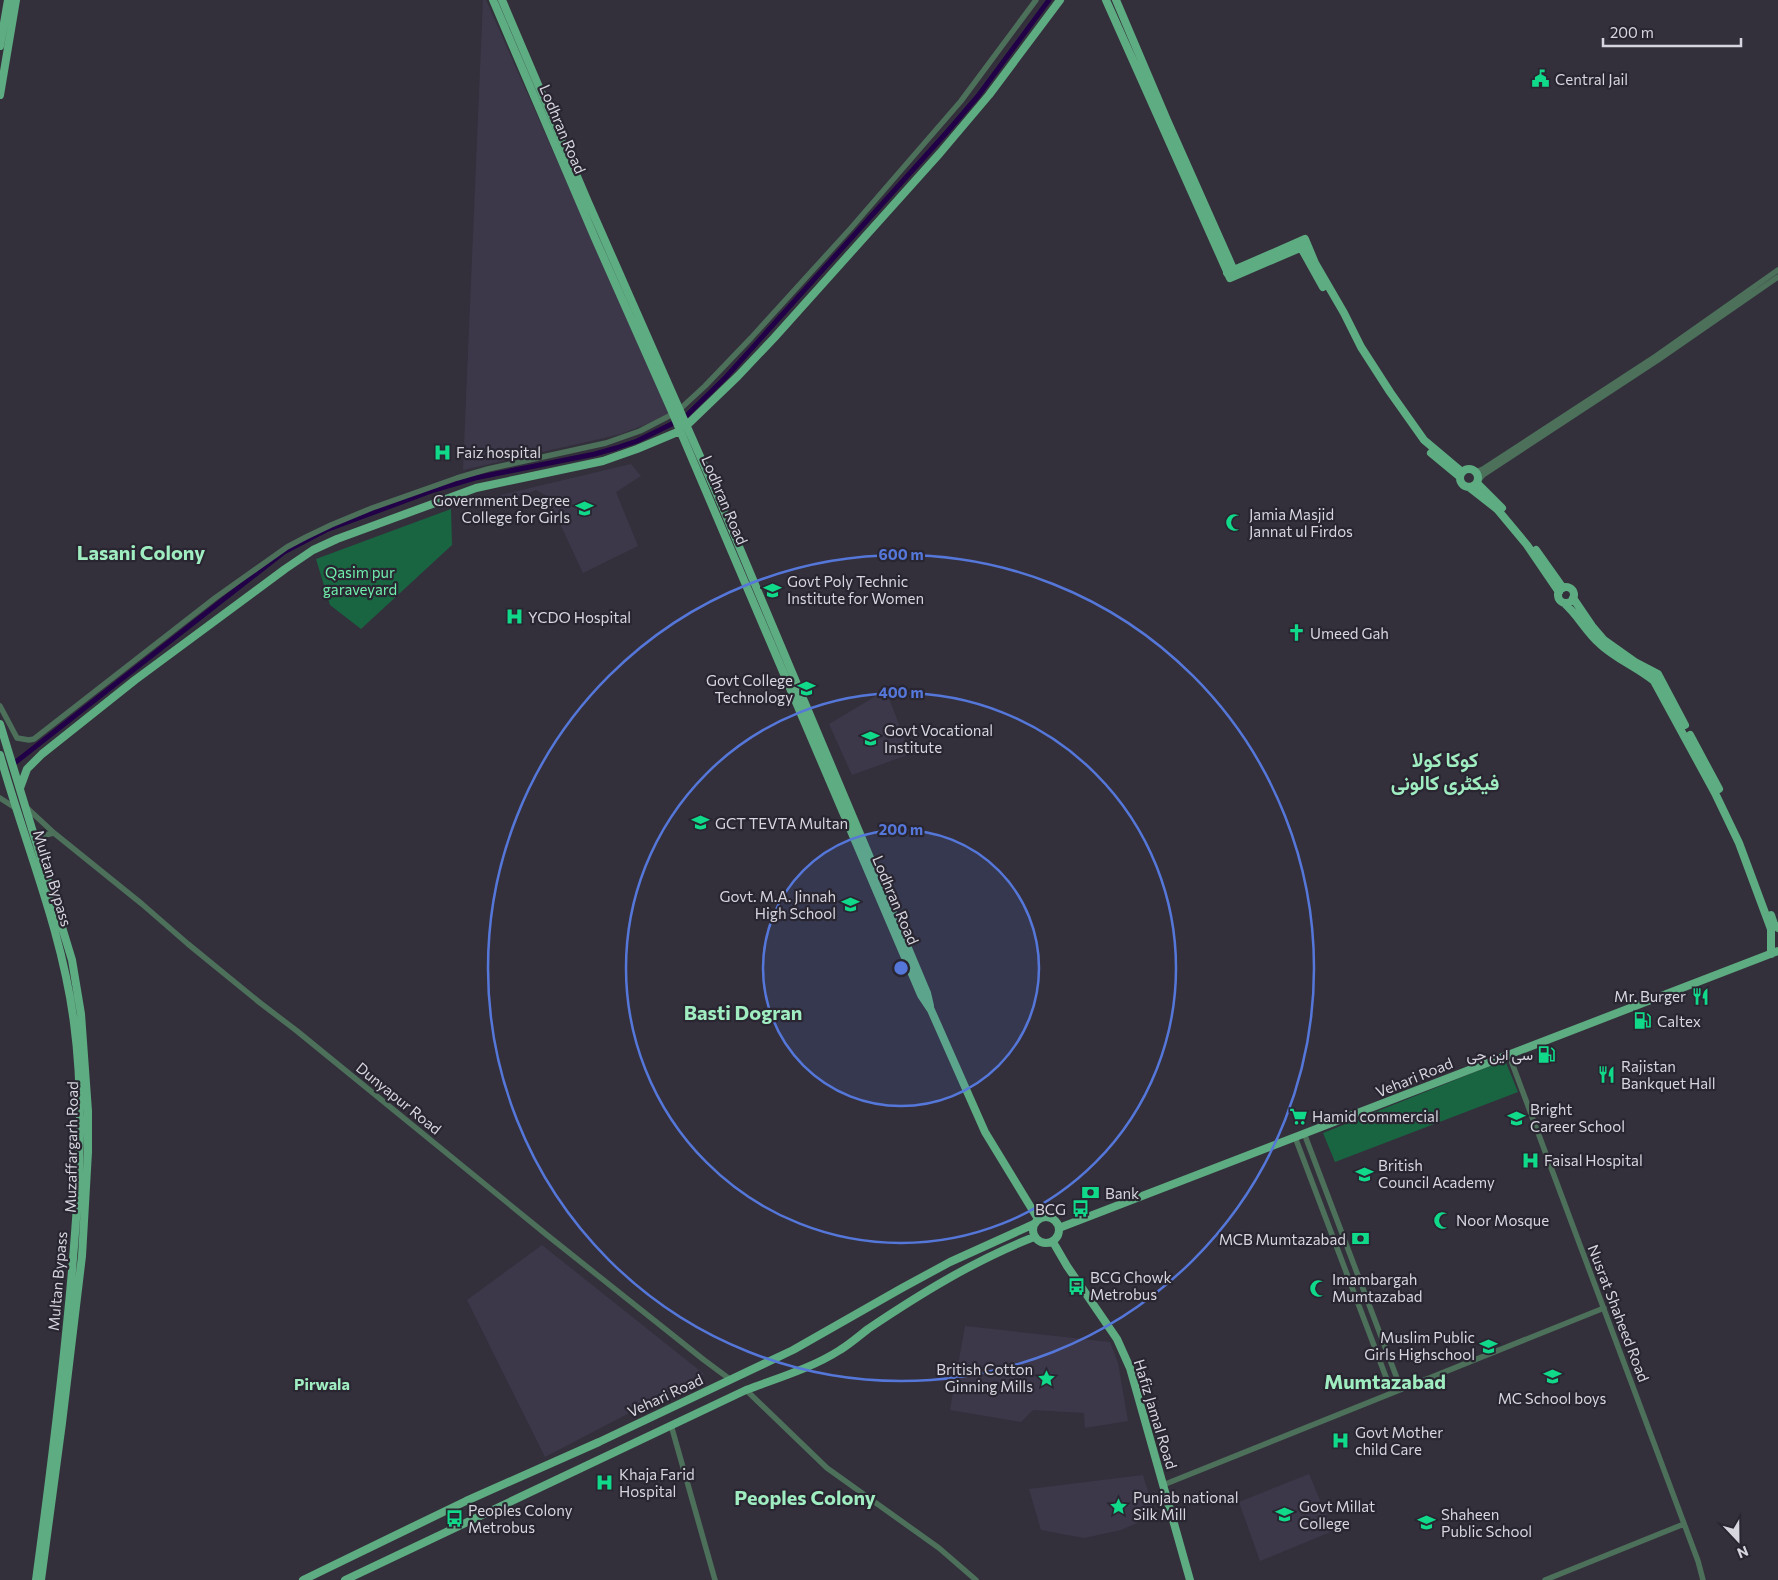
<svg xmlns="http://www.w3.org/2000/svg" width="1778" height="1580" font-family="Commissioner,Vazirmatn,sans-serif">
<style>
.built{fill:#3c384a}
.green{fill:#196541}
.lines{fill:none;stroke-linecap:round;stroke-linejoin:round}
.canal{stroke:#210048;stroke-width:5}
.minor{stroke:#4c705a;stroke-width:5.5}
.major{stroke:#5eac81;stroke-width:8}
.ring{fill:none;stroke:#5577da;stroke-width:2.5}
.labels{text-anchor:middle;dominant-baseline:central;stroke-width:4.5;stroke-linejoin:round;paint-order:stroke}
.poi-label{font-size:15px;fill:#d7d6de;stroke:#292632;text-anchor:start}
.street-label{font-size:15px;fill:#d7d6de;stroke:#292632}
.park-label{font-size:15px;fill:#70efac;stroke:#292632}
.neighbourhood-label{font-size:16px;font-weight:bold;fill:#9fedc0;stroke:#292632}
.district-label{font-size:20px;font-weight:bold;fill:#9fedc0;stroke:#292632}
.centre{fill:#5577da;stroke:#292632;stroke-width:2.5}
.ring-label{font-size:15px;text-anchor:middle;font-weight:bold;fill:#5577da;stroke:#292632;stroke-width:4.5;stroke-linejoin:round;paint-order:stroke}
</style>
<rect width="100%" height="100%" fill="#33303c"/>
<path class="built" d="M 483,0 L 486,0 L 669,413 L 649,423 L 621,434 L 463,470 Z
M 631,464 L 641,476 L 616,492 L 638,546 L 583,573 L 547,496 L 536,490 L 500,505 L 501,495 Z
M 886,690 L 910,754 L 852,775 L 829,724 Z
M 542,1245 L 704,1374 L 545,1457 L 467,1300 Z
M 965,1326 L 1110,1342 L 1118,1363 L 1128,1421 L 1085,1428 L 1084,1413 L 1033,1410 L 1021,1422 L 950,1410 Z
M 1309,1474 L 1333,1531 L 1260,1561 L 1239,1502 Z
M 1143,1475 L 1155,1515 L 1121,1530 L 1084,1538 L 1041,1530 L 1029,1489 Z"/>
<path class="green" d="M 451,509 L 452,545 L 361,629 L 330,605 L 316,559 Z
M 1505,1060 L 1518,1092 L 1335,1162 L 1323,1133 Z"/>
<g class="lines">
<path class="canal" d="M 12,765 L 284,552 L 326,530 L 434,490 L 475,478 L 595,454 L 616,448 L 637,441 L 684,418 L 726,377 L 947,132 L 978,96 L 1049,0"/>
<path class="minor" d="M 679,410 L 705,386 L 751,338 L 851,228 L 961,101 L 1036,0
M 1476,472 L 1483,469 L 1656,356 L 1778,270
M 1478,481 L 1483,475 L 1658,360 L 1778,277
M 0,706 L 17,738 L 29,740 L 34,739 L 215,598 L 287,547 L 306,537 L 331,525 L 372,508 L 457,478 L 488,469 L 606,443 L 640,431 L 673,414
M 0,798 L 17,809
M 26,807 L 54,833 L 142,904 L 188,944 L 259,1002 L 297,1031 L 547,1235 L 704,1360 L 731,1380
M 37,844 L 45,835 L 54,833
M 1509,1055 L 1698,1561 L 1703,1580
M 1304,1133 L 1401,1389
M 1295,1137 L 1392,1393
M 746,1390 L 827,1468 L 939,1548 L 976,1580
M 671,1425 L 715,1580
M 1163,1485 L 1604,1308
M 1545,1580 L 1684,1524"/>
<path class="major" d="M 493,0 L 594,236 L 673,414 L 921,995 L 931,1010 L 985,1132 L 1038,1219
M 502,0 L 588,202 L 722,506 L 927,993 L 930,1006
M 1106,0 L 1230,278 L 1307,245
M 1116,0 L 1167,120 L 1235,273
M 0,46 L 8,0
M 0,95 L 16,0
M 1299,244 L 1323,287
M 1227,273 L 1305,239 L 1315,263 L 1344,313 L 1361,347 L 1390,392 L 1424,440 L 1462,472
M 686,426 L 738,376 L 774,338 L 940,153 L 989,95 L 1060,0
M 1431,453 L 1460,477
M1460 478a9 9 0 1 1 18 0a9 9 0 1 1-18 0Z
M 1477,483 L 1502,508
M 1469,487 L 1497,509 L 1527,545 L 1559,592
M 1536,550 L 1563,588
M1558 595a8 8 0 1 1 16 0a8 8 0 1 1-16 0Z
M 1573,598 L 1592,626 L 1604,640 L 1635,662 L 1658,674 L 1685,725
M 1564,603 C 1578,615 1586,632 1600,644 C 1616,659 1637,667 1654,681 L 1715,793 L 1739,843 L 1771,929 L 1771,954
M 0,724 L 72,960 L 81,1014 L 88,1111 L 88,1152 L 82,1256 L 62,1423 L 41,1580
M 1690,735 L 1719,789
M 0,755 C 25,844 62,930 74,1023 C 85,1105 79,1188 72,1271 C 63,1374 50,1477 36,1580
M 20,788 L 27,769 L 42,754 L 135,680 L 285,569 L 313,550 L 337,539 L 476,488 L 603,461 L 637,449 L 680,431
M 1771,915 L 1774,924 L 1778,928
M1033 1230a13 13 0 1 1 26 0a13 13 0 1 1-26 0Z
M 1059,1228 L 1778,951
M 1053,1242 L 1067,1266 L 1117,1339 L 1130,1368 L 1190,1580
M 303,1580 L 466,1501 L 599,1442 L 793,1350 L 902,1288 L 950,1262 L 1034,1224
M 345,1580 L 746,1390 C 778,1378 812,1368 840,1350 C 850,1344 859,1336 868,1329 C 920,1294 975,1260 1034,1237"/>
</g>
<circle cx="901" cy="968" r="138" fill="#5577da" fill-opacity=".12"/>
<g class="ring">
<circle cx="901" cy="968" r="138"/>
<circle cx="901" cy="968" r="275"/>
<circle cx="901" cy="968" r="413"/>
</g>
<defs>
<symbol id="civic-bare" viewBox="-9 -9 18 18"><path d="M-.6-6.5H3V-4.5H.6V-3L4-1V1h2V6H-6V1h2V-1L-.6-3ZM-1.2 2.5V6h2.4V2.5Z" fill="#11d98a" stroke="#292632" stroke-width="2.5" paint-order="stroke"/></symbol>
<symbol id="hospital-bare" viewBox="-9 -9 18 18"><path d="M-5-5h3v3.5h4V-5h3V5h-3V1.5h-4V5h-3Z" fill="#11d98a" stroke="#292632" stroke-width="2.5" paint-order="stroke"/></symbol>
<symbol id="school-bare" viewBox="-9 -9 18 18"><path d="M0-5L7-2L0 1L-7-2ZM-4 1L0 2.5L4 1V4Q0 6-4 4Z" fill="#11d98a" stroke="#292632" stroke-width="2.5" paint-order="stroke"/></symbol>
<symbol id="mosque-bare" viewBox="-9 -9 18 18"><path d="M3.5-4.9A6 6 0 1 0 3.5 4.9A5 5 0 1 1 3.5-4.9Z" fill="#11d98a" stroke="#292632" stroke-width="2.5" paint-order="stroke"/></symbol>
<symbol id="church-bare" viewBox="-9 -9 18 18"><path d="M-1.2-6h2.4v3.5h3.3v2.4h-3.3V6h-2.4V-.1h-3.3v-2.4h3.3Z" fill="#11d98a" stroke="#292632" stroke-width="2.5" paint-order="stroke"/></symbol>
<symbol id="university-bare" viewBox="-9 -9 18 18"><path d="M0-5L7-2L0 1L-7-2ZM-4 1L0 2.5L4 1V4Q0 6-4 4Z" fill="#11d98a" stroke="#292632" stroke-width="2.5" paint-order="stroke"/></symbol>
<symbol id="restaurant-bare" viewBox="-9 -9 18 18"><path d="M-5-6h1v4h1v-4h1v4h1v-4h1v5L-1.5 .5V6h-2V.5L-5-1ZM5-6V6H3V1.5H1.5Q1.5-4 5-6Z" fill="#11d98a" stroke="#292632" stroke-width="2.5" paint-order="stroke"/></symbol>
<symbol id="fuel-bare" viewBox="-9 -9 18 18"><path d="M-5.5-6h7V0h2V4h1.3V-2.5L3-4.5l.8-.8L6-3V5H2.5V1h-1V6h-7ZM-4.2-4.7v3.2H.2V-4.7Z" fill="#11d98a" stroke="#292632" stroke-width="2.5" paint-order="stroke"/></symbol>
<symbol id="supermarket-bare" viewBox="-9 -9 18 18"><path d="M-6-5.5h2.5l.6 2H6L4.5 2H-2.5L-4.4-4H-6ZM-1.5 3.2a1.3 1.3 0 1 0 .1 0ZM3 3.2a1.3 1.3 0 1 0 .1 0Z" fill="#11d98a" stroke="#292632" stroke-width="2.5" paint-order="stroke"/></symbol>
<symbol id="bank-bare" viewBox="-9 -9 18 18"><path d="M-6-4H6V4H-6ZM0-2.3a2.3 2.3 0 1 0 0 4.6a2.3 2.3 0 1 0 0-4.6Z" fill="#11d98a" stroke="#292632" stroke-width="2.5" paint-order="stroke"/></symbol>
<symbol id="bus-bare" viewBox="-9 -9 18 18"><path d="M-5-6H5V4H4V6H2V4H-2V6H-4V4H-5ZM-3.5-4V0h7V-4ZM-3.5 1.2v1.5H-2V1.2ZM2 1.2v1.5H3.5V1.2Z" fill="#11d98a" stroke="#292632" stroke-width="2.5" paint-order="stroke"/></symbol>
<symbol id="sight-bare" viewBox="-9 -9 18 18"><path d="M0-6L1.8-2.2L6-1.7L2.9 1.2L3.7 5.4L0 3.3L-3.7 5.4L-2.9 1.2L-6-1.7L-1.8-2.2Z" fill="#11d98a" stroke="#292632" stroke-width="2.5" paint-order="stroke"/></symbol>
</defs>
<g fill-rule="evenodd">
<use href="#civic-bare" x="1528" y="66" width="25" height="25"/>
<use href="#hospital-bare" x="430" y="440" width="25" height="25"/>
<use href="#school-bare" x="572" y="496" width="25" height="25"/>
<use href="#mosque-bare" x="1222" y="510" width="25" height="25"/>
<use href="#school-bare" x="760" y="578" width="25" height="25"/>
<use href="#hospital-bare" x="502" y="604" width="25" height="25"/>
<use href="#church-bare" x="1284" y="620" width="25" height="25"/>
<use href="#school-bare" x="794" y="676" width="25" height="25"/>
<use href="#university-bare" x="858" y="726" width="25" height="25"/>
<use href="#university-bare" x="688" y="810" width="25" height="25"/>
<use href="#school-bare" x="838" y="892" width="25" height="25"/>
<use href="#restaurant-bare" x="1688" y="984" width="25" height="25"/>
<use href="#fuel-bare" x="1630" y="1008" width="25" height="25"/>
<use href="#fuel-bare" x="1534" y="1042" width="25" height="25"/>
<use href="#restaurant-bare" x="1594" y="1062" width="25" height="25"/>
<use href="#supermarket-bare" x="1286" y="1104" width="25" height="25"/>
<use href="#school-bare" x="1504" y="1106" width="25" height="25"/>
<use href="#hospital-bare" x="1518" y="1148" width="25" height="25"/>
<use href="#school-bare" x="1352" y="1162" width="25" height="25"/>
<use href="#bank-bare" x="1078" y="1180" width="25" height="25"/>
<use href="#bus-bare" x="1068" y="1196" width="25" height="25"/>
<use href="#mosque-bare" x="1430" y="1208" width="25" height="25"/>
<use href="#bank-bare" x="1348" y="1226" width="25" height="25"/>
<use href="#bus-bare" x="1064" y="1274" width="25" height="25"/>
<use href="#mosque-bare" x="1306" y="1276" width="25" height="25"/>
<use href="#school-bare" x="1476" y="1334" width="25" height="25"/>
<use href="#school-bare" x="1540" y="1364" width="25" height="25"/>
<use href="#sight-bare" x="1034" y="1366" width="25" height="25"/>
<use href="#hospital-bare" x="1328" y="1428" width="25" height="25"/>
<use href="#hospital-bare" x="592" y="1470" width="25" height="25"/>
<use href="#sight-bare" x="1106" y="1494" width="25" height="25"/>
<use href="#school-bare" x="1272" y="1502" width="25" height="25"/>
<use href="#bus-bare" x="442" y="1506" width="25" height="25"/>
<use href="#school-bare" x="1414" y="1510" width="25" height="25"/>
</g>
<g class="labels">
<g class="poi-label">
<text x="1555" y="79">Central Jail</text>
<text x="456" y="452">Faiz hospital</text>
<text x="570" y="500" text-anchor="end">Government Degree<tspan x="570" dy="17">College for Girls</tspan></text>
<text x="1249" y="514">Jamia Masjid<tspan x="1249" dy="17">Jannat ul Firdos</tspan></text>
<text x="787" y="581">Govt Poly Technic<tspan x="787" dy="17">Institute for Women</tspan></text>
<text x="528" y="617">YCDO Hospital</text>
<text x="1310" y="633">Umeed Gah</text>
<text x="793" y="680" text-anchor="end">Govt College<tspan x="793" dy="17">Technology</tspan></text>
<text x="884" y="730">Govt Vocational<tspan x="884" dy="17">Institute</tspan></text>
<text x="715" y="823">GCT TEVTA Multan</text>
<text x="836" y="896" text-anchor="end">Govt. M.A. Jinnah<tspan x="836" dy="17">High School</tspan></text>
<text x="1686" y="996" text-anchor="end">Mr. Burger</text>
<text x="1657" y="1021">Caltex</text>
<text x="1533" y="1054" text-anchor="end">سی این جی</text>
<text x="1621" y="1066">Rajistan<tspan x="1621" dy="17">Bankquet Hall</tspan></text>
<text x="1530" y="1109">Bright<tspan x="1530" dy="17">Career School</tspan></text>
<text x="1312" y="1116">Hamid commercial</text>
<text x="1544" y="1160">Faisal Hospital</text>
<text x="1378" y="1165">British<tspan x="1378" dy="17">Council Academy</tspan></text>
<text x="1105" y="1193">Bank</text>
<text x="1066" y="1209" text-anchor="end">BCG</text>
<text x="1456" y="1220">Noor Mosque</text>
<text x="1346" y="1239" text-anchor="end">MCB Mumtazabad</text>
<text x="1090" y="1277">BCG Chowk<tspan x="1090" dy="17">Metrobus</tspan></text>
<text x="1332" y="1279">Imambargah<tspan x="1332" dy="17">Mumtazabad</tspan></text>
<text x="1475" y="1337" text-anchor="end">Muslim Public<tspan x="1475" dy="17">Girls Highschool</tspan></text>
<text x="1033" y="1369" text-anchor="end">British Cotton<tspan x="1033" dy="17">Ginning Mills</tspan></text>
<text x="1552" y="1398" text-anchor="middle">MC School boys</text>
<text x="1355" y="1432">Govt Mother<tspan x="1355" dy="17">child Care</tspan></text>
<text x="619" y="1474">Khaja Farid<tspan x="619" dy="17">Hospital</tspan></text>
<text x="1133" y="1497">Punjab national<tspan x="1133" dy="17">Silk Mill</tspan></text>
<text x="1299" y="1506">Govt Millat<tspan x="1299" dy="17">College</tspan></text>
<text x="468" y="1510">Peoples Colony<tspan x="468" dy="17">Metrobus</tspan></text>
<text x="1441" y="1514">Shaheen<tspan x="1441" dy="17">Public School</tspan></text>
</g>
<g class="street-label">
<text transform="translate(563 129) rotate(67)">Lodhran Road</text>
<text transform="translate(725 500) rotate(67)">Lodhran Road</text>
<text transform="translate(53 878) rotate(73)">Multan Bypass</text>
<text transform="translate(896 900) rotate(67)">Lodhran Road</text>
<text transform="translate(1414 1077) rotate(-22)">Vehari Road</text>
<text transform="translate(399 1098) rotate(39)">Dunyapur Road</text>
<text transform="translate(71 1147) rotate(-89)">Muzaffargarh Road</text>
<text transform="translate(57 1281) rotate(-85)">Multan Bypass</text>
<text transform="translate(1619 1313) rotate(69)">Nusrat Shaheed Road</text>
<text transform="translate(665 1395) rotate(-25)">Vehari Road</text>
<text transform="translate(1156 1414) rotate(73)">Hafiz Jamal Road</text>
</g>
<g class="park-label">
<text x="360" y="572">Qasim pur<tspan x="360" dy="17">garaveyard</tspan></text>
</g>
<g class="neighbourhood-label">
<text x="322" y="1383">Pirwala</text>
</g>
<g class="district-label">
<text x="141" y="552">Lasani Colony</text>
<text x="1445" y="759">کوکا کولا<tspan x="1445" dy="23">فیکٹری کالونی</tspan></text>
<text x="743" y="1012">Basti Dogran</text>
<text x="1385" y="1381">Mumtazabad</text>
<text x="805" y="1497">Peoples Colony</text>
</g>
</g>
<circle cx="901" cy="968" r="8" class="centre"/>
<g class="ring-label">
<text x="901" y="560">600 m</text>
<text x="901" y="698">400 m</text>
<text x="901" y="835">200 m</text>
</g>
<g transform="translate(1738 1540) rotate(158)" stroke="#292632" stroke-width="4" paint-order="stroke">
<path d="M0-4L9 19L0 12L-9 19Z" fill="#d7d6de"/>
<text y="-8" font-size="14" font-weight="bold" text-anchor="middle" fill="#d7d6de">N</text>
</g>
<path d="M1603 38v8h138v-8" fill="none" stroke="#d7d6de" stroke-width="2.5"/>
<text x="1610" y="38" font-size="15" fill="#d7d6de" stroke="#292632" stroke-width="4" paint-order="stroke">200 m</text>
</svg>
